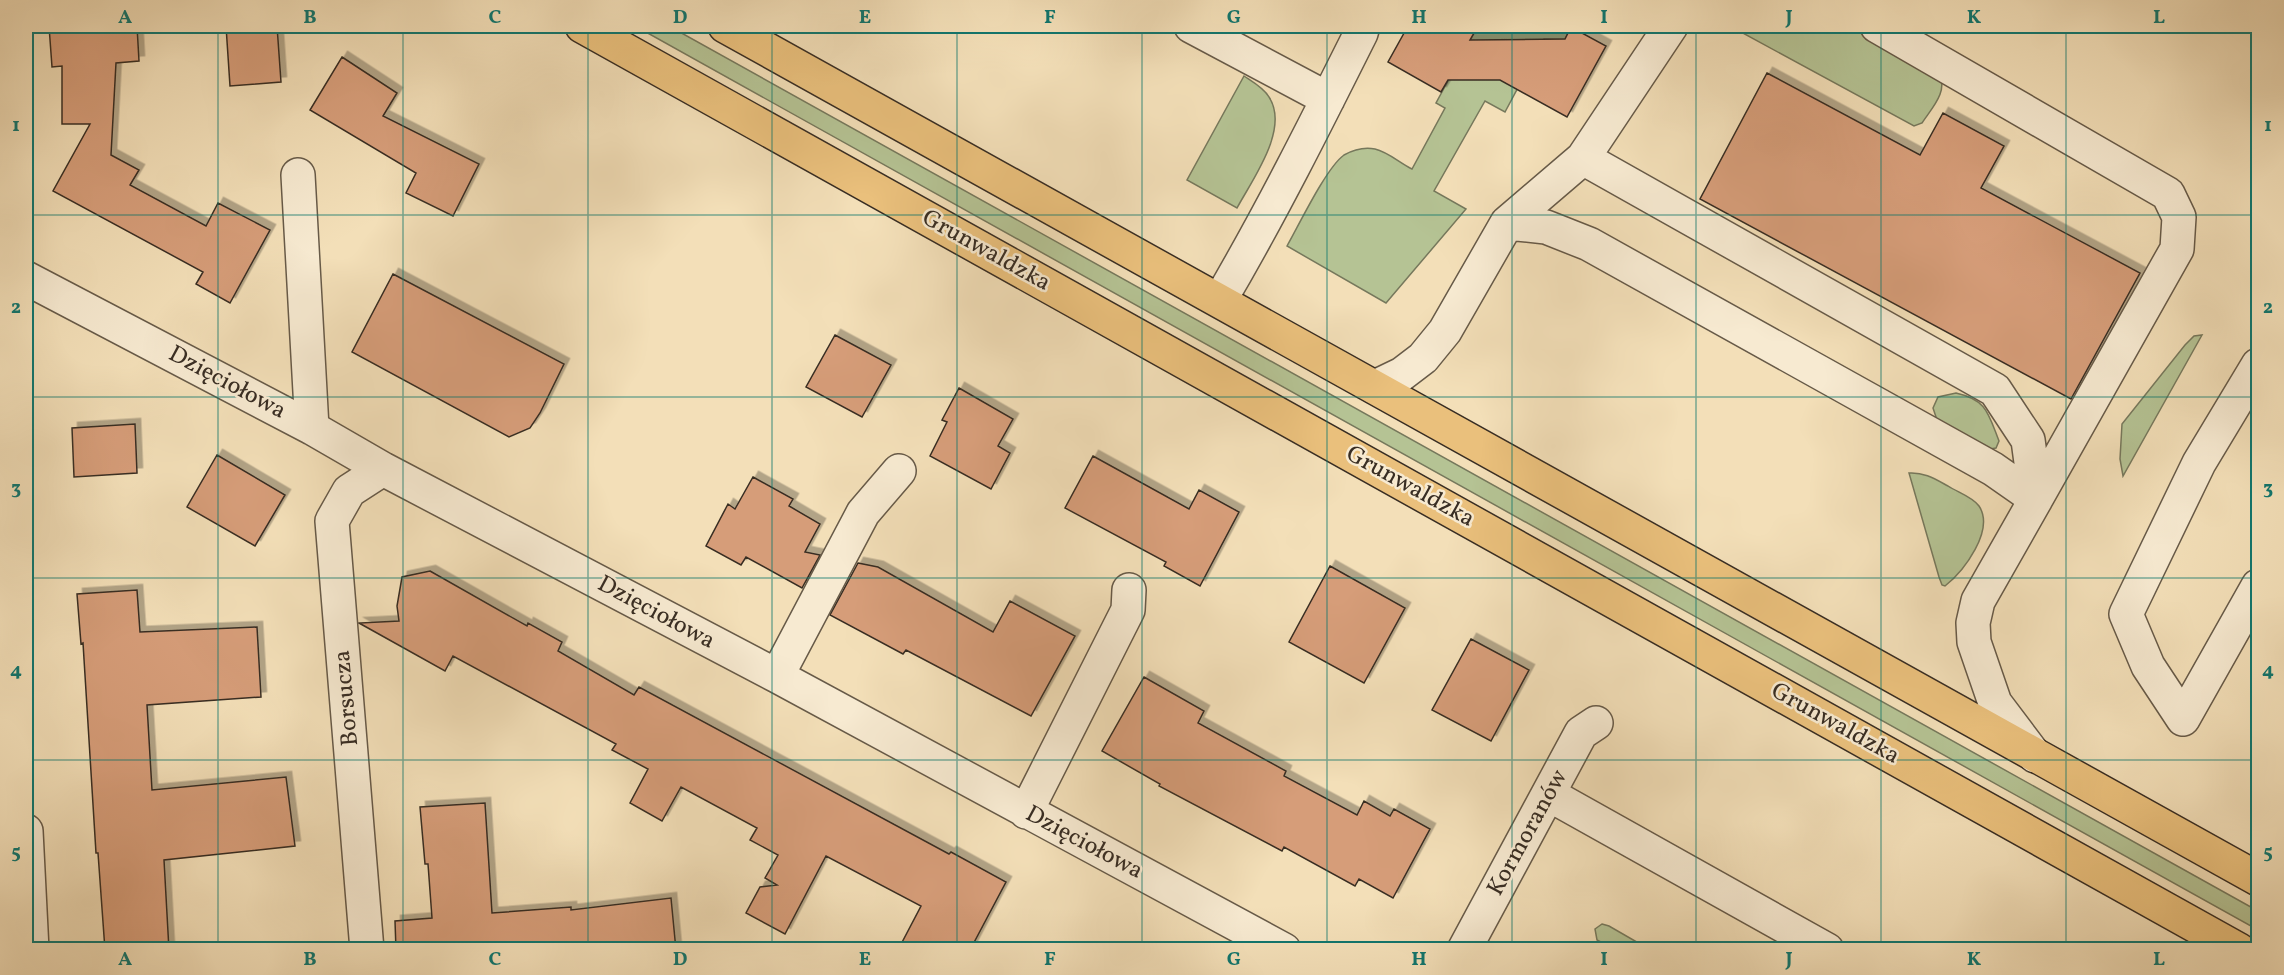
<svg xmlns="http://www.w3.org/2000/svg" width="2284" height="975" font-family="Vollkorn,serif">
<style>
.green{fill:#b5c394;stroke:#76785c;stroke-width:1.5}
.building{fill:#d69d79;stroke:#382d23;stroke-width:1.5;filter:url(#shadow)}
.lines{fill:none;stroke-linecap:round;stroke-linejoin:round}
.minor-casing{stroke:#675a48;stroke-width:36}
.major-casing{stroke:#382d23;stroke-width:36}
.minor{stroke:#f7ead1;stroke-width:33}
.major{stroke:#eac07c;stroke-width:33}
.grid{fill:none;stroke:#0f766e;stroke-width:1.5;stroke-opacity:0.55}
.labels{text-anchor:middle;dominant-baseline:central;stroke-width:5;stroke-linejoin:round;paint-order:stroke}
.street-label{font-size:24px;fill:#382d23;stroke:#f7ead1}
.neatline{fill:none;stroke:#0f766e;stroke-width:2}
.grid-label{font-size:20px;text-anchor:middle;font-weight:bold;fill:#0f766e}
</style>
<defs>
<filter id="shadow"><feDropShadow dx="5.5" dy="-5.5" stdDeviation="0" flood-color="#0004"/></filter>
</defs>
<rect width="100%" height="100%" fill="#f3dfb8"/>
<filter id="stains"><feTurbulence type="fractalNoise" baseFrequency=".00333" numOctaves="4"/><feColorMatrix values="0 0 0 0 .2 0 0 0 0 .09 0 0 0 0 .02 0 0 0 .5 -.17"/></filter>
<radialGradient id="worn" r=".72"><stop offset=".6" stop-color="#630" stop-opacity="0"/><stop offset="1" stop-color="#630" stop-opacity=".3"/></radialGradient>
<path class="green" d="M 635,26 L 669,26 L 2258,911 L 2258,930 Z
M 1478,26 L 1486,28 L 1487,26 L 1572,26 L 1565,39 L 1544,39 L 1505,112 L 1485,101 L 1434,191 L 1466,209 L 1386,303 L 1287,246 C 1299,225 1326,168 1344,155 C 1353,150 1365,147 1375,149 C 1388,152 1400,163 1412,169 L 1445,108 L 1436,103 Z
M 1742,26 L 1853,26 L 1938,73 C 1950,90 1931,109 1922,123 L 1914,126 L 1739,31 Z
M 1244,76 C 1253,82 1264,88 1269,97 C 1290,129 1252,180 1237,208 L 1187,180 Z
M 2202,335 L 2123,476 L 2120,459 L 2122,424 L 2185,345 L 2194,336 Z
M 1956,393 C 1987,400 1988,413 1999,441 L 1996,448 L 1990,449 L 1941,422 L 1937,420 L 1933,408 L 1938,397 Z
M 1909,473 C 1924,472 1935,479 1948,486 C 1957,492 1973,497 1979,506 C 1995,530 1964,571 1945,586 L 1942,585 L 1939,577 Z
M 1602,924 L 1609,926 L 1649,949 L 1614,949 L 1597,940 L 1595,929 Z"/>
<path class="building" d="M 49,26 L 137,26 L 139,61 L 116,63 L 111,155 L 139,170 L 130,185 L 206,226 L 218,203 L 270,230 L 230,303 L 196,284 L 203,272 L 53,191 L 90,124 L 62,124 L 62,66 L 52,67 Z
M 226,26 L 277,26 L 281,82 L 230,86 Z
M 1408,26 L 1478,26 L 1470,40 L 1565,39 L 1571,27 L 1606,46 L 1567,117 L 1500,80 L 1448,80 L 1441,92 L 1388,62 Z
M 342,57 L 397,93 L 383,116 L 479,164 L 453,216 L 406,193 L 416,173 L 310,110 Z
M 1767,73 L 1920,155 L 1943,113 L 2004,146 L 1981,188 L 2140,273 L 2071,399 L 1700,199 Z
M 393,274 L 564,364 L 540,413 L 530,428 L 509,437 L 352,352 Z
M 835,335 L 891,365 L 862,417 L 806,387 Z
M 959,388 L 1013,419 L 998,446 L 1010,453 L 991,489 L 930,456 L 947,422 L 942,420 Z
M 135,424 L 137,473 L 74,477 L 72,428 Z
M 217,455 L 285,495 L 255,546 L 187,507 Z
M 1093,456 L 1189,509 L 1199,490 L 1239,512 L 1200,586 L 1164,566 L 1166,562 L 1065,508 Z
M 753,477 L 793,499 L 789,506 L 820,524 L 805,552 L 820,555 L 802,588 L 746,557 L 741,565 L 706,546 L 728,504 L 735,509 Z
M 858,563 L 878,567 L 993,632 L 1010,601 L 1075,636 L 1031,716 L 906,650 L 903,654 L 830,615 Z
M 1330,566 L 1405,608 L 1364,683 L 1289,642 Z
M 430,571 L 527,626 L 528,623 L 562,642 L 558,651 L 634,695 L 639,687 L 949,854 L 951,852 L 1006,882 L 970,950 L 898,950 L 921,906 L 826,856 L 785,934 L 746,913 L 760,887 L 777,885 L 765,878 L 778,855 L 750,840 L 757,828 L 681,787 L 662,821 L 630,803 L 648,769 L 612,750 L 616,744 L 453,656 L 445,671 L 359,623 L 399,621 L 397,606 L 402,577 Z
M 137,590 L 140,632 L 257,627 L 261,697 L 147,705 L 152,790 L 286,777 L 295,846 L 164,860 L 169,950 L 105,950 L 98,853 L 96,853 L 83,643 L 81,644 L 77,594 Z
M 1471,639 L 1529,670 L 1491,741 L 1432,710 Z
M 1144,677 L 1204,711 L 1198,723 L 1286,771 L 1284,776 L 1357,815 L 1364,801 L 1390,816 L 1394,809 L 1430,829 L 1393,898 L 1359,879 L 1355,886 L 1284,847 L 1282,851 L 1159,786 L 1160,784 L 1102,751 Z
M 485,803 L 492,913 L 571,907 L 571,910 L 671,898 L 676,950 L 396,950 L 395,921 L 432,918 L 428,864 L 425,864 L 420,807 Z"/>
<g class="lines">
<defs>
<path id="minor" d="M 1191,26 L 1328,99
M 1877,26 L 2168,194 L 2179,217 L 2177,249 L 2036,499
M 1583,158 L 1995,390 L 2028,440 L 2036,499
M 298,175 L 312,428
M 1507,223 L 1583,158 L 1671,26
M 26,278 L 312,428 L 383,469 L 777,676 L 1284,950
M 1220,300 C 1271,213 1316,123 1361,33 L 1363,26
M 2258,365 L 2199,463 L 2126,614 L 2148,666 L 2183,719 L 2258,586
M 1375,387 L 1402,374 L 1423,358 L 1445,331 L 1507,223 L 1546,227 L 1589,244 L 1993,469 L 2036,499 L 1978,601 L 1973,623 L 1974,642 L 1995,703 L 2035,756
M 777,676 L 863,513 L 899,471
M 1550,795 L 1827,950
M 1026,812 L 1128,610 L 1129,590
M 26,831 L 32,950
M 367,950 L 332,521 L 349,491 L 383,469
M 1464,950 L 1581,733 L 1596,723"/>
<path id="major" d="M 582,26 L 2239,950
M 725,26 L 2258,879"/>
</defs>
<use href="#minor" class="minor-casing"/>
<use href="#major" class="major-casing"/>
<use href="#minor" class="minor"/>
<use href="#major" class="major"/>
</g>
<path class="grid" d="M 218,26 L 218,950M 403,26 L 403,950M 588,26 L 588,950M 772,26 L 772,950M 957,26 L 957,950M 1142,26 L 1142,950M 1327,26 L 1327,950M 1512,26 L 1512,950M 1696,26 L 1696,950M 1881,26 L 1881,950M 2066,26 L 2066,950M 26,215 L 2258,215M 26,397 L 2258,397M 26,578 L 2258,578M 26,760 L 2258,760"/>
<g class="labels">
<g class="street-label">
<text transform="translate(986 251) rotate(29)">Grunwaldzka</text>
<text transform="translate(227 383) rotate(28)">Dzięciołowa</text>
<text transform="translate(1410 487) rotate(29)">Grunwaldzka</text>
<text transform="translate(656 613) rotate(28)">Dzięciołowa</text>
<text transform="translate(347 698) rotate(-95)">Borsucza</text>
<text transform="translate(1835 724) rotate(29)">Grunwaldzka</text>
<text transform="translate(1528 833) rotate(-61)">Kormoranów</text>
<text transform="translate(1084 843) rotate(28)">Dzięciołowa</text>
</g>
</g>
<rect width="2284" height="975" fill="none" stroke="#f3dfb8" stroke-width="66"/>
<rect x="33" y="33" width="2218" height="909" class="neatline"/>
<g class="grid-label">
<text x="125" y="23">A</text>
<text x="310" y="23">B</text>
<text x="495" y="23">C</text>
<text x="680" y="23">D</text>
<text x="865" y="23">E</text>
<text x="1050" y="23">F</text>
<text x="1234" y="23">G</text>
<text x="1419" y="23">H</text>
<text x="1604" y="23">I</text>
<text x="1789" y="23">J</text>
<text x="1974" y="23">K</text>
<text x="2159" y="23">L</text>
<text x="16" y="131">1</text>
<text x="2268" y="131">1</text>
<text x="16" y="313">2</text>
<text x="2268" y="313">2</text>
<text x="16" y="494">3</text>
<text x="2268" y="494">3</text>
<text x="16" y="676">4</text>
<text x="2268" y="676">4</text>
<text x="16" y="858">5</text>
<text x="2268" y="858">5</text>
<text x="125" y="965">A</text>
<text x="310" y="965">B</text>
<text x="495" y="965">C</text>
<text x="680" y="965">D</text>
<text x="865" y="965">E</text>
<text x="1050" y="965">F</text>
<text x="1234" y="965">G</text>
<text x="1419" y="965">H</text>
<text x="1604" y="965">I</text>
<text x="1789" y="965">J</text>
<text x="1974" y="965">K</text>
<text x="2159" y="965">L</text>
</g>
<rect width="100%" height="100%" filter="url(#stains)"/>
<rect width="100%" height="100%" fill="url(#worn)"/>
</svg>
